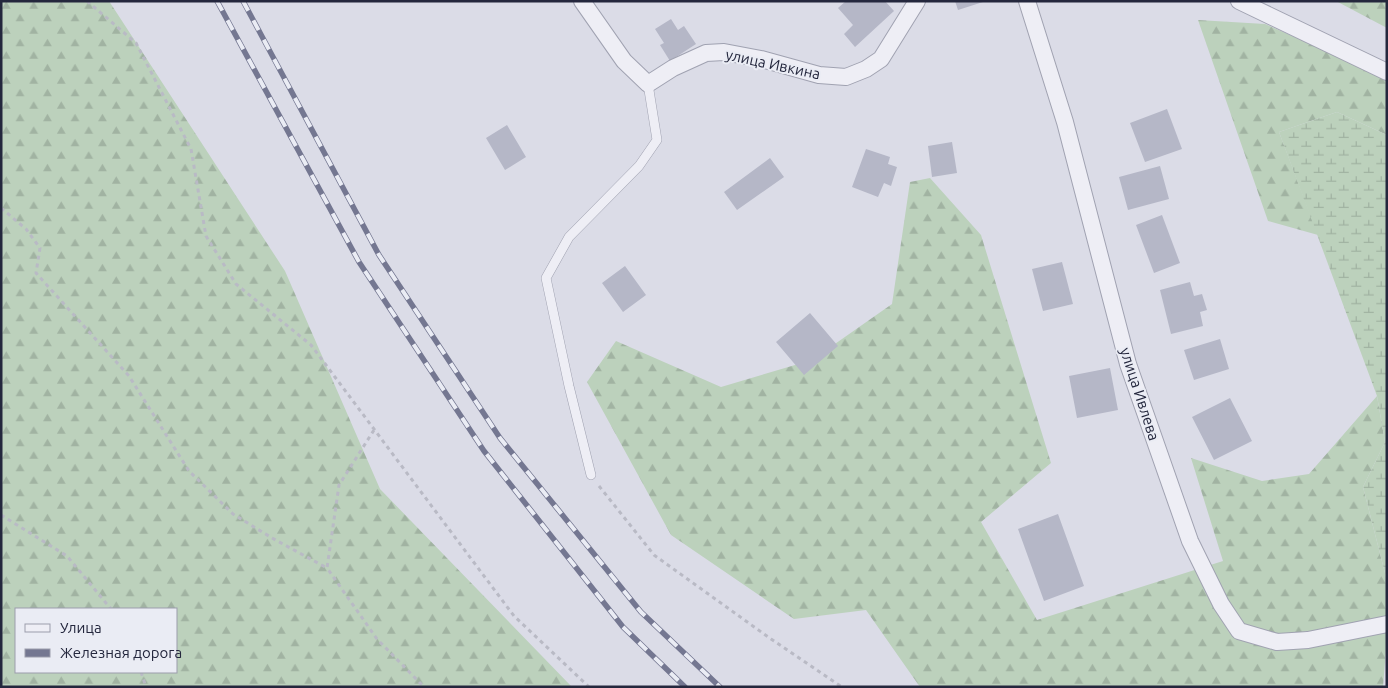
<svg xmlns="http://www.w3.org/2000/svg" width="1388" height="688" font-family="Ubuntu,sans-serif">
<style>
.forest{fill:url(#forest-firs);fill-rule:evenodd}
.wetland{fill:url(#wetland-marsh)}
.building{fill:#b5b7c7}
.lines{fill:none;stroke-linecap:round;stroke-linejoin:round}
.service-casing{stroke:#a0a2b1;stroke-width:10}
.minor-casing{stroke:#a0a2b1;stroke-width:18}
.path{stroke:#b9bac5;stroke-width:3;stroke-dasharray:4 4;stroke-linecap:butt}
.service{stroke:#eeeef5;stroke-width:9}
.minor{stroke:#eeeef5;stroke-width:16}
.rail-casing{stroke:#747791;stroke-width:5.5}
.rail{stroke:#eaecf4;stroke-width:4;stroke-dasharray:11;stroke-linecap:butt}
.labels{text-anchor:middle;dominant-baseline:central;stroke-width:4;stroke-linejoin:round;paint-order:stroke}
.street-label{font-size:15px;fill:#24273d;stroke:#eaecf4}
</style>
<defs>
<pattern id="forest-firs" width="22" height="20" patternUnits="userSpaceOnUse" patternTransform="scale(1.25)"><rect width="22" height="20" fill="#bcd1bc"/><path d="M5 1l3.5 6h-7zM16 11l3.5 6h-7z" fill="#a1b3a2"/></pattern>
<pattern id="wetland-marsh" width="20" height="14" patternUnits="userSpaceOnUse" patternTransform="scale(1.25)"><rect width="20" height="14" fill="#bcd1bc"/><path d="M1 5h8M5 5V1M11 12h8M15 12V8" fill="none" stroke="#a1b3a2"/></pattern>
</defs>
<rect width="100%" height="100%" fill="#dbdce7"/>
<path class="forest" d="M 1,1 L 109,1 L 285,271 L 380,489 L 572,687 L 1,687 ZM 16,609 L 176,609 L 176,672 L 16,672 Z
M 1336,1 L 1387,1 L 1387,28 Z
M 1198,20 L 1265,24 L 1387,77 L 1387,135 L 1337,112 L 1279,132 L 1318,235 L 1268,221 Z
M 930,178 L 981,235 L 1051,463 L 981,522 L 1037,620 L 1223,561 L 1191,458 L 1262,481 L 1309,474 L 1377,396 L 1385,442 L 1363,487 L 1387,581 L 1387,637 L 1383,687 L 920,687 L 866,610 L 794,619 L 671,535 L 587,382 L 616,341 L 721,387 L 812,360 L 892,304 L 910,182 Z"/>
<path class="wetland" d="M 1337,112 L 1387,135 L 1387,581 L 1363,487 L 1385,442 L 1377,396 L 1279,132 Z"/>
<path class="building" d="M 846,1 L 885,1 L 894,11 L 855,47 L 844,34 L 853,25 L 838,8 Z
M 955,1 L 983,1 L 983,2 L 958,10 Z
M 671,19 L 678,30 L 684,26 L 696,44 L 670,61 L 660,45 L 664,43 L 655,29 Z
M 1167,109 L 1182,149 L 1145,162 L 1130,123 Z
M 507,125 L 526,157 L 505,170 L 486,138 Z
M 952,142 L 957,173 L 932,177 L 928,146 Z
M 866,149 L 890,157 L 888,164 L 897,167 L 891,186 L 884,183 L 878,197 L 852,187 Z
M 770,158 L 784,177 L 737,210 L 724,192 Z
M 1160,166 L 1169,199 L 1128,210 L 1119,177 Z
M 1162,215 L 1180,263 L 1154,273 L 1136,225 Z
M 1062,262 L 1073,304 L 1043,311 L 1032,269 Z
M 625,266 L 646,295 L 623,312 L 602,283 Z
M 1190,282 L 1194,296 L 1202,294 L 1207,310 L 1200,312 L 1203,326 L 1171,334 L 1160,290 Z
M 810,313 L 838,346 L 804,375 L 776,342 Z
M 1220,339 L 1229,369 L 1194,380 L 1184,350 Z
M 1110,368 L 1118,410 L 1077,418 L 1069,376 Z
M 1230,398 L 1252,441 L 1214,460 L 1192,417 Z
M 1058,514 L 1084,586 L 1044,601 L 1018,529 Z"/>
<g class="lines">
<defs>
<path id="service" d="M 591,475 L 569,386 L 546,278 L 569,237 L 639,166 L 657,140 L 648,84"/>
<path id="minor" d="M 582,1 L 624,61 L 648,84 L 673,68 L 706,53 L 724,52 L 761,59 L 819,75 L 846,77 L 866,69 L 881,59 L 917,1
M 1027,1 L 1065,122 L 1128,364 L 1190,541 L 1221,604 L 1239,631 L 1277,642 L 1308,640 L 1387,624
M 1239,1 L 1387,72"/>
</defs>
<use href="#service" class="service-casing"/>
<use href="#minor" class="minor-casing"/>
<path class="path" d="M 87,1 L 136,43 L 191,149 L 206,236 L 236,284 L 311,345 L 514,616 L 589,687
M 1,208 L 26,229 L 40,248 L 36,273 L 129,376 L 189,471 L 233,514 L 272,538 L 327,568
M 374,430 L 339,485 L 327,568 L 377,639 L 424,687
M 599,486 L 654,555 L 771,639 L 842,687
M 1,515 L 67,556 L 111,609
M 141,672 L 146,687"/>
<use href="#service" class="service"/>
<use href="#minor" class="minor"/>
<defs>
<path id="rail" d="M 217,1 L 359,262 L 484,451 L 623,627 L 685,687
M 243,1 L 379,255 L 500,438 L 641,612 L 720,687"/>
</defs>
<use href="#rail" class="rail-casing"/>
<use href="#rail" class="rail"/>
</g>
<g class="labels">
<g class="street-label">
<text transform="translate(773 64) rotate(12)">улица Ивкина</text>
<text transform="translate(1140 394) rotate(72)">улица Ивлева</text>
</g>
</g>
<rect width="1388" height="688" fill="none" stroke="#24273d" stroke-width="5"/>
<rect x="15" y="608" width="162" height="65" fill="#eaecf4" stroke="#9b9dab"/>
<rect x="25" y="624" width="25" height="8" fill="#eeeef5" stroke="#9b9dab"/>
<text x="60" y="633" font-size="15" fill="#24273d">Улица</text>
<rect x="25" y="649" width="25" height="8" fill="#747791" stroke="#9b9dab"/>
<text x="60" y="658" font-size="15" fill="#24273d">Железная дорога</text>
</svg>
